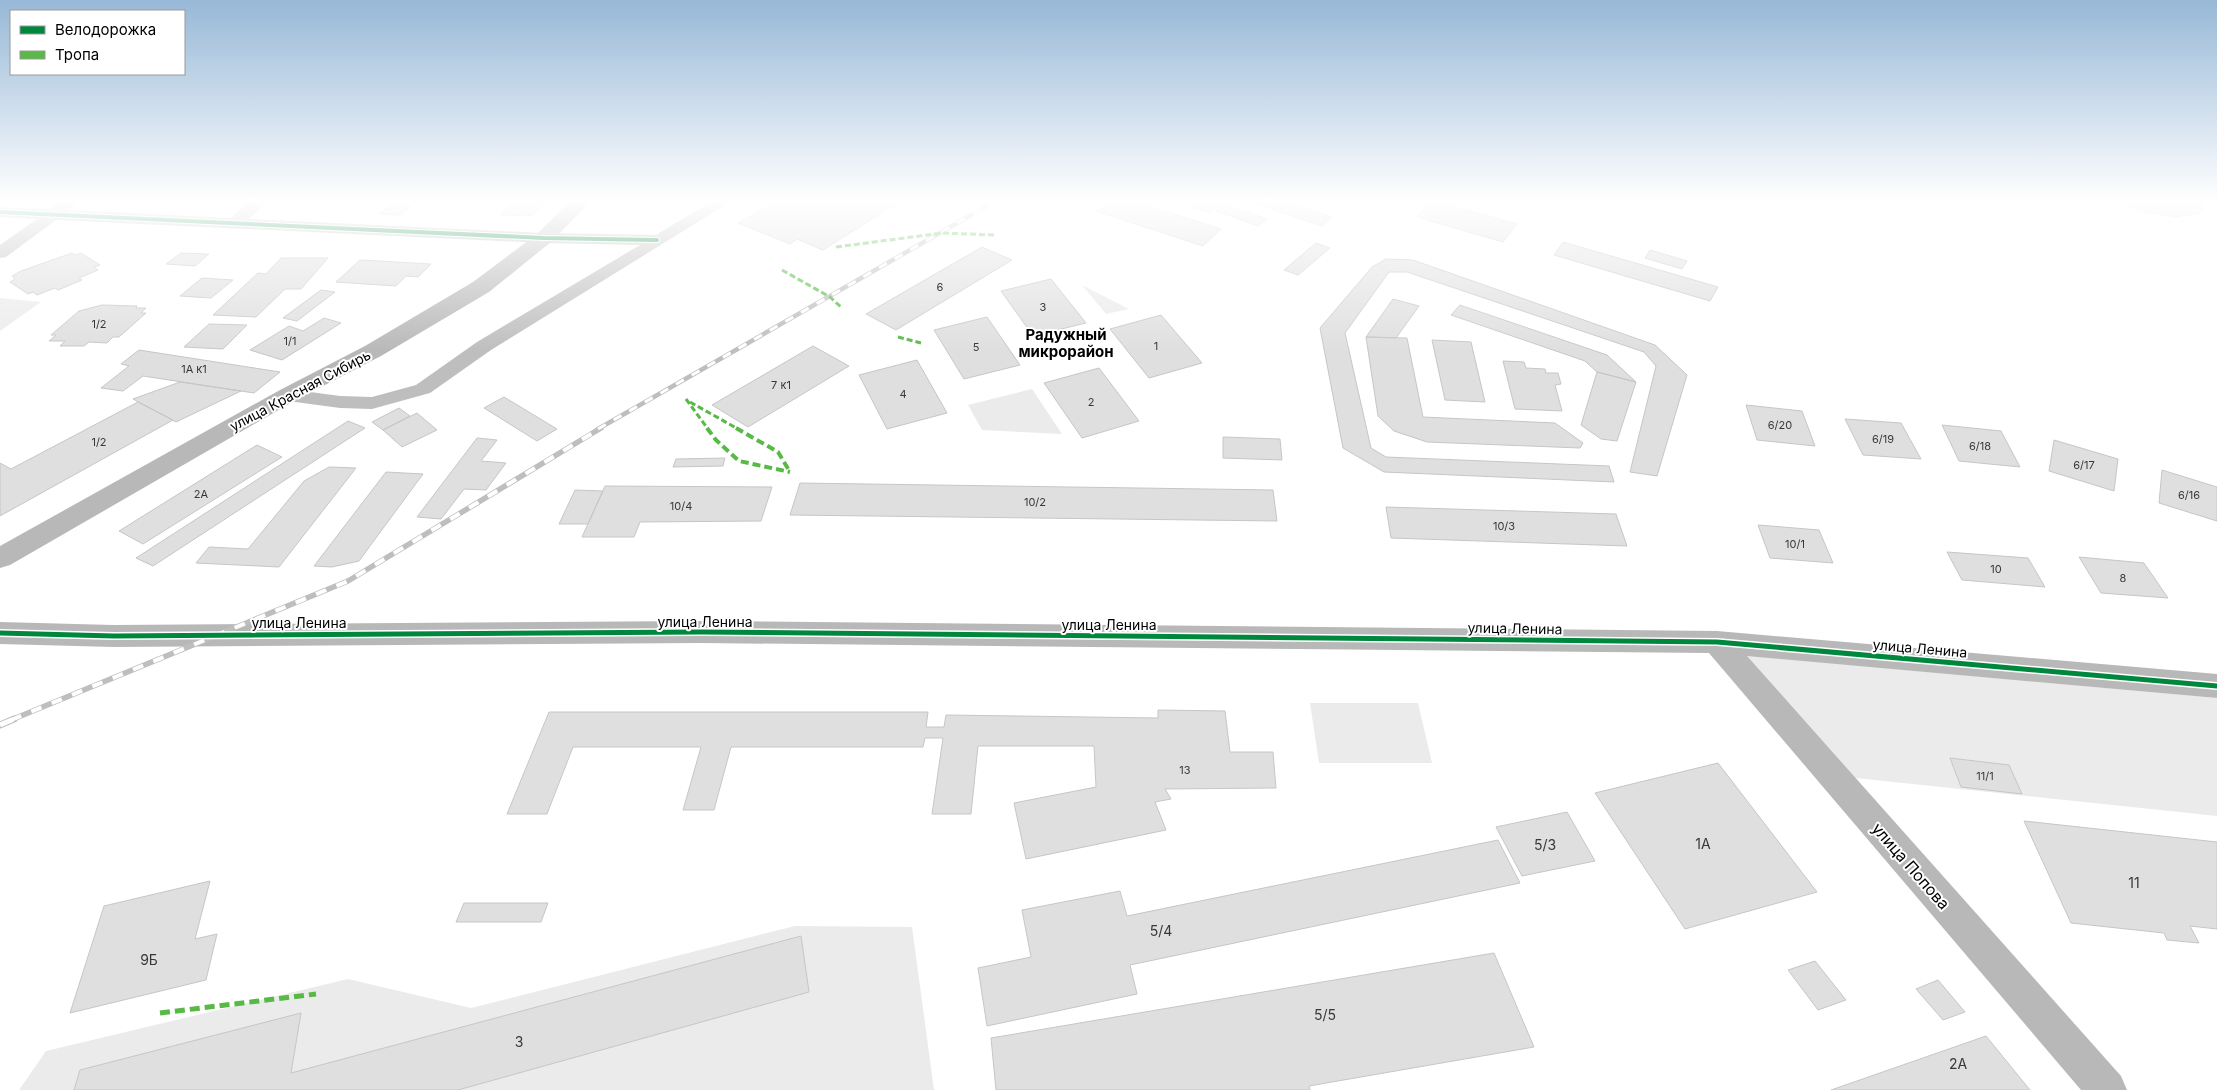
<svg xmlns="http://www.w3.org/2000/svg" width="2217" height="1090" font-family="Inter,sans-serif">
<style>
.green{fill:#ebebeb}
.building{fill:#dfdfdf;stroke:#c6c6c6}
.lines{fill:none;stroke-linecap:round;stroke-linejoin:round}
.street{fill:#bebebe;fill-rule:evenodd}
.secondary{fill:#b8b8b8;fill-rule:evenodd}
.rail-far2-casing{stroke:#bebebe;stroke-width:4.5}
.rail-far1-casing{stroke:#bebebe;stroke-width:5.5}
.rail-casing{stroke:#bebebe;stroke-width:7}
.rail-far2{stroke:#fff;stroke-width:3;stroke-dasharray:9;stroke-linecap:butt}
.rail-far1{stroke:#fff;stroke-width:4;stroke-dasharray:11;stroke-linecap:butt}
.rail{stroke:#fff;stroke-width:5;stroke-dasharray:14;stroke-linecap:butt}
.quiet-far2{stroke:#58b947;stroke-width:3;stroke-dasharray:6 3;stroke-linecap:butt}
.quiet-far1{stroke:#58b947;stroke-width:4;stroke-dasharray:8 4;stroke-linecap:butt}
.quiet{stroke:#58b947;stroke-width:5;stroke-dasharray:10 5;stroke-linecap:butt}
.cycleway-far1-casing{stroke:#fff;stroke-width:6}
.cycleway-casing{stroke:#fff;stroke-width:8}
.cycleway-far1{stroke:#00873e;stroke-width:4}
.cycleway{stroke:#00873e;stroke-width:5}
.labels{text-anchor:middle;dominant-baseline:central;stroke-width:4;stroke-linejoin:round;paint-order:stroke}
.number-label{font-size:11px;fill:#383838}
.street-label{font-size:14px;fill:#000;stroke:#fff}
.near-number-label{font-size:14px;fill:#383838}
.neighbourhood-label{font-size:15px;font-weight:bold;fill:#000;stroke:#fff}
.near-street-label{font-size:16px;fill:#000;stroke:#fff}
</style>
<rect width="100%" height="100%" fill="#fff"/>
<path class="green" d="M 1082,285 L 1129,309 L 1106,314 Z
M 0,298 L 41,302 L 0,331 Z
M 1032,389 L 1062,434 L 982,430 L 968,405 Z
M 1741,655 L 2217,698 L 2217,816 L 1846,777 Z
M 1310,703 L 1418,703 L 1432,763 L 1319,763 Z
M 795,926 L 912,927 L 934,1090 L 19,1090 L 46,1051 L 348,979 L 471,1008 Z"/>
<path class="building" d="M 147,199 L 239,199 L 236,202 Z
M 514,199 L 547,199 L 532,216 L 501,215 Z
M 780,199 L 904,199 L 823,250 L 797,239 L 790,244 L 738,223 Z
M 1111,199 L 1127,199 L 1221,229 L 1203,246 L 1096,211 Z
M 1201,199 L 1211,199 L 1267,219 L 1258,226 L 1214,210 L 1210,213 L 1191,207 Z
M 1242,199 L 1277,199 L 1332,217 L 1322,226 Z
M 2200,199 L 2203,209 L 2199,213 L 2175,217 L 2143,211 L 2114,199 Z
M 1432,200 L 1517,224 L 1503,242 L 1417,217 Z
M 391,204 L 411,206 L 400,215 L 380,214 Z
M 1563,242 L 1718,287 L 1710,301 L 1554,255 Z
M 1316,243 L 1330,248 L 1298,275 L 1284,270 Z
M 982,247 L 1012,260 L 896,330 L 866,314 Z
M 1650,250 L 1687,261 L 1682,269 L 1645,258 Z
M 72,253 L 76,255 L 81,253 L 100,265 L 94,267 L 98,270 L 79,278 L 82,280 L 58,290 L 55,288 L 37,295 L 33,292 L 28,294 L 10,282 L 15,279 L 12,276 L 21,271 Z
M 181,253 L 209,254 L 195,266 L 166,264 Z
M 281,258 L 328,258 L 301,289 L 285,289 L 256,317 L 213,315 L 258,273 L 266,274 Z
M 1386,259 L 1413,260 L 1655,345 L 1687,375 L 1657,476 L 1630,472 L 1656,366 L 1644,352 L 1407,272 L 1389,272 L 1345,333 L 1371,448 L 1386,457 L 1609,466 L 1614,482 L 1384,472 L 1343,448 L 1320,328 L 1372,267 Z
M 360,260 L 431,264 L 418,277 L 406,276 L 396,286 L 336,282 Z
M 202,278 L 233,280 L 211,298 L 180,296 Z
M 1051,279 L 1086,323 L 1033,336 L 1001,291 Z
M 321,290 L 335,292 L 297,321 L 283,318 Z
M 1393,299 L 1419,306 L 1396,338 L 1366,337 Z
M 102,305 L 137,306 L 136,308 L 146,308 L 141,313 L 146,313 L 119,337 L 113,337 L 107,343 L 89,342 L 84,346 L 60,346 L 65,341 L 49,341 L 56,335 L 51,335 L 79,311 Z
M 1460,305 L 1607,355 L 1636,382 L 1597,372 L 1585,361 L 1451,315 Z
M 1161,315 L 1202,363 L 1149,378 L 1110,329 Z
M 987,317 L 1020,365 L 964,379 L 934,330 Z
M 324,318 L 341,323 L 282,360 L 250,350 L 289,326 L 303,331 Z
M 209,324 L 247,325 L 223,349 L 184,347 Z
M 1366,337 L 1407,338 L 1423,417 L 1555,423 L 1583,443 L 1580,448 L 1427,442 L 1394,431 L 1378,416 Z
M 1432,340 L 1471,342 L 1485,402 L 1445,400 Z
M 813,346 L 849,366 L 748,427 L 712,405 Z
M 139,350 L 280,372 L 254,393 L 143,376 L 123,391 L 101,388 L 129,366 L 121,364 Z
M 917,360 L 947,413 L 887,429 L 859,375 Z
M 1503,361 L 1524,362 L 1526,368 L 1545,369 L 1546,373 L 1558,373 L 1561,384 L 1555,385 L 1562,411 L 1515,409 Z
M 1099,368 L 1139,421 L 1082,438 L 1044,383 Z
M 1597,372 L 1636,382 L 1617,441 L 1601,439 L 1581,425 Z
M 180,382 L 241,391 L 176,422 L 133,399 Z
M 504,397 L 557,429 L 537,441 L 484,408 Z
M 138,402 L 173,420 L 0,516 L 0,463 L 11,469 Z
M 1746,405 L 1802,411 L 1815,446 L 1757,440 Z
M 399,408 L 410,416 L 383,430 L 372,422 Z
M 417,413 L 437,430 L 402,447 L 383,430 Z
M 1845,419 L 1901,423 L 1921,459 L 1863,455 Z
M 348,421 L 365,428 L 153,566 L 136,558 Z
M 1942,425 L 2001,431 L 2020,467 L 1959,461 Z
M 1223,437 L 1280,439 L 1282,460 L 1223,458 Z
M 477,438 L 497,440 L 481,461 L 506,463 L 486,490 L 464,489 L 441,519 L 417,517 Z
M 2054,440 L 2118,459 L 2114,491 L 2049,471 Z
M 257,445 L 282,457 L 143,544 L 119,531 Z
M 725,458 L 723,466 L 673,467 L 676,459 Z
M 329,467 L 356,468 L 279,567 L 196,563 L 209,547 L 248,549 L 304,481 Z
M 2162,470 L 2217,487 L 2217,521 L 2159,503 Z
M 386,472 L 423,474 L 359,561 L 332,567 L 314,566 Z
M 800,483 L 1273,490 L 1277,521 L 790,515 Z
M 605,486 L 772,487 L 761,521 L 640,522 L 634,537 L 582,537 Z
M 575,490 L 603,491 L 588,524 L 559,524 Z
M 1386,507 L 1616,514 L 1627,546 L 1391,538 Z
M 1758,525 L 1819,530 L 1833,563 L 1770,558 Z
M 1947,552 L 2028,558 L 2045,587 L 1962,580 Z
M 2079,557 L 2144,563 L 2168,598 L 2101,593 Z
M 1158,710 L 1225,711 L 1230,752 L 1273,752 L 1276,788 L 1165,789 L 1171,799 L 1155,802 L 1166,830 L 1026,859 L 1014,803 L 1096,787 L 1094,746 L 978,746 L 971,814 L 932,814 L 943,738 L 925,738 L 923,747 L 731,747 L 714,810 L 683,810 L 701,747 L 573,747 L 547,814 L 507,814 L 549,712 L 928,712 L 926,727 L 944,727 L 946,715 L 1158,718 Z
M 1950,758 L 2009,765 L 2022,794 L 1961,787 Z
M 1718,763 L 1817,892 L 1685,929 L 1595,793 Z
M 1567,812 L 1595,861 L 1522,876 L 1496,827 Z
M 2024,821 L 2217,842 L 2217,929 L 2190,926 L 2199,943 L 2167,940 L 2164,933 L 2071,923 Z
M 1498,840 L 1520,883 L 1130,965 L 1137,994 L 987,1026 L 978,968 L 1031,957 L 1022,910 L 1120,891 L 1127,916 Z
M 210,881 L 195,939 L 217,934 L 206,980 L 70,1013 L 104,906 Z
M 464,903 L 548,903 L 541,922 L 456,922 Z
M 801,936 L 809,992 L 458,1090 L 74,1090 L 80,1070 L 301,1013 L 291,1073 Z
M 1494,953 L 1534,1047 L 1309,1086 L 1310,1090 L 996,1090 L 991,1038 Z
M 1815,961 L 1846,1000 L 1818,1010 L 1788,970 Z
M 1938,980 L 1965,1012 L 1943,1020 L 1916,989 Z
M 1986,1036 L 2030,1090 L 1831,1090 Z"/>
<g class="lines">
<path class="street" d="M 63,199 L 82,199 L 69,210 L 231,218 L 252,199 L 270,199 L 249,219 L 544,233 L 656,235 L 715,199 L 735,199 L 491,350 L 430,393 L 372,409 L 340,408 L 288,401 L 281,399 L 278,395 L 281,391 L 288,389 L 340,396 L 372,397 L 416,385 L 477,342 L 640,245 L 544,243 L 56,220 L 6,257 L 0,258 L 0,245 L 37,219 L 0,217 L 0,207 L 49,209 Z"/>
<path class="secondary" d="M 572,199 L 593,199 L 551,242 L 489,292 L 381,356 L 296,400 L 10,565 L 0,568 L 0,546 L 280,390 L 365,346 L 473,282 L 537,234 Z
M 701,621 L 1717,631 L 2217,674 L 2217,698 L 1747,656 L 2121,1076 L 2127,1090 L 2081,1090 L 1709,653 L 701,643 L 114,647 L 0,644 L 0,622 L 114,625 Z"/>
<defs>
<path id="rail-far2" d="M 598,429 L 999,199"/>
<path id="rail-far1" d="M 11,720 L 348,581 L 601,428"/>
<path id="rail" d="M 0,725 L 14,719"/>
</defs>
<use href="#rail-far2" class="rail-far2-casing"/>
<use href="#rail-far1" class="rail-far1-casing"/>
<use href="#rail" class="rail-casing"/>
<use href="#rail-far2" class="rail-far2"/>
<use href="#rail-far1" class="rail-far1"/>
<use href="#rail" class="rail"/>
<path class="quiet-far2" d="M 836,247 L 942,233 L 994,235
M 782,270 L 830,297 L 842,308
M 898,337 L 921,343
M 686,399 L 708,429
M 690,402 L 738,429"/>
<path class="quiet-far1" d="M 707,428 L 716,440 L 739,461 L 790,472
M 736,428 L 778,452 L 790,472"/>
<path class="quiet" d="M 160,1013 L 316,994"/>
<defs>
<path id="cycleway-far1" d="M 0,212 L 544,238 L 657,240"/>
<path id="cycleway" d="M 0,633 L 114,636 L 701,632 L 1717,642 L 2217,686"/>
</defs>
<use href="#cycleway-far1" class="cycleway-far1-casing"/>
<use href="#cycleway" class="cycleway-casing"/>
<use href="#cycleway-far1" class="cycleway-far1"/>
<use href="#cycleway" class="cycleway"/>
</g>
<linearGradient id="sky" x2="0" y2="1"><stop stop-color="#97b8d7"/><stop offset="0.57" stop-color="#fff"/><stop offset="1" stop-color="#fff" stop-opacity="0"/></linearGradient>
<rect width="2217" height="352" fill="url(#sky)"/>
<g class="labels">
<g class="number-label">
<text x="940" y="287">6</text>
<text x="1043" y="307">3</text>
<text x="99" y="324">1/2</text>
<text x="290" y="341">1/1</text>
<text x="1156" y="346">1</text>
<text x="976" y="347">5</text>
<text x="194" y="369">1А к1</text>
<text x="781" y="385">7 к1</text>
<text x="903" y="394">4</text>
<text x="1091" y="402">2</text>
<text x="1780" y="425">6/20</text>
<text x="1883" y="439">6/19</text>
<text x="99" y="442">1/2</text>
<text x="1980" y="446">6/18</text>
<text x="2084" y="465">6/17</text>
<text x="201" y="494">2А</text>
<text x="2189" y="495">6/16</text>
<text x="1035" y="502">10/2</text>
<text x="681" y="506">10/4</text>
<text x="1504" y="526">10/3</text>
<text x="1795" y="544">10/1</text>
<text x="1996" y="569">10</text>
<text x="2123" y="578">8</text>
<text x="1185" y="770">13</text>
<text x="1985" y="776">11/1</text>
</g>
<g class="street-label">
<text transform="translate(300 390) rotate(-28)">улица Красная Сибирь</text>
<text x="705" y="621">улица Ленина</text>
<text x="299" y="622">улица Ленина</text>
<text x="1109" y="624">улица Ленина</text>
<text transform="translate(1515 628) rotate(1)">улица Ленина</text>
<text transform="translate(1920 648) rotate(5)">улица Ленина</text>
</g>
<g class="near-number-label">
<text x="1703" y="843">1А</text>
<text x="1545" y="844">5/3</text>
<text x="2134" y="882">11</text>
<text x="1161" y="930">5/4</text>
<text x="149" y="959">9Б</text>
<text x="1325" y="1014">5/5</text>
<text x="519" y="1041">3</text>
<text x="1958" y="1063">2А</text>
</g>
<g class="neighbourhood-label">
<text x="1066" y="334">Радужный<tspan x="1066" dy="17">микрорайон</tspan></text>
</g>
<g class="near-street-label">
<text transform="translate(1911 866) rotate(49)">улица Попова</text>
</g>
</g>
<rect x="10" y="10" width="175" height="65" fill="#ffffff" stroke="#999999"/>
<rect x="20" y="26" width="25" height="8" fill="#00873e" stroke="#999999"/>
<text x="55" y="35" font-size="15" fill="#000000">Велодорожка</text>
<rect x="20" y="51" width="25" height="8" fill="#58b947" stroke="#999999"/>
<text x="55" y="60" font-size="15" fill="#000000">Тропа</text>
</svg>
